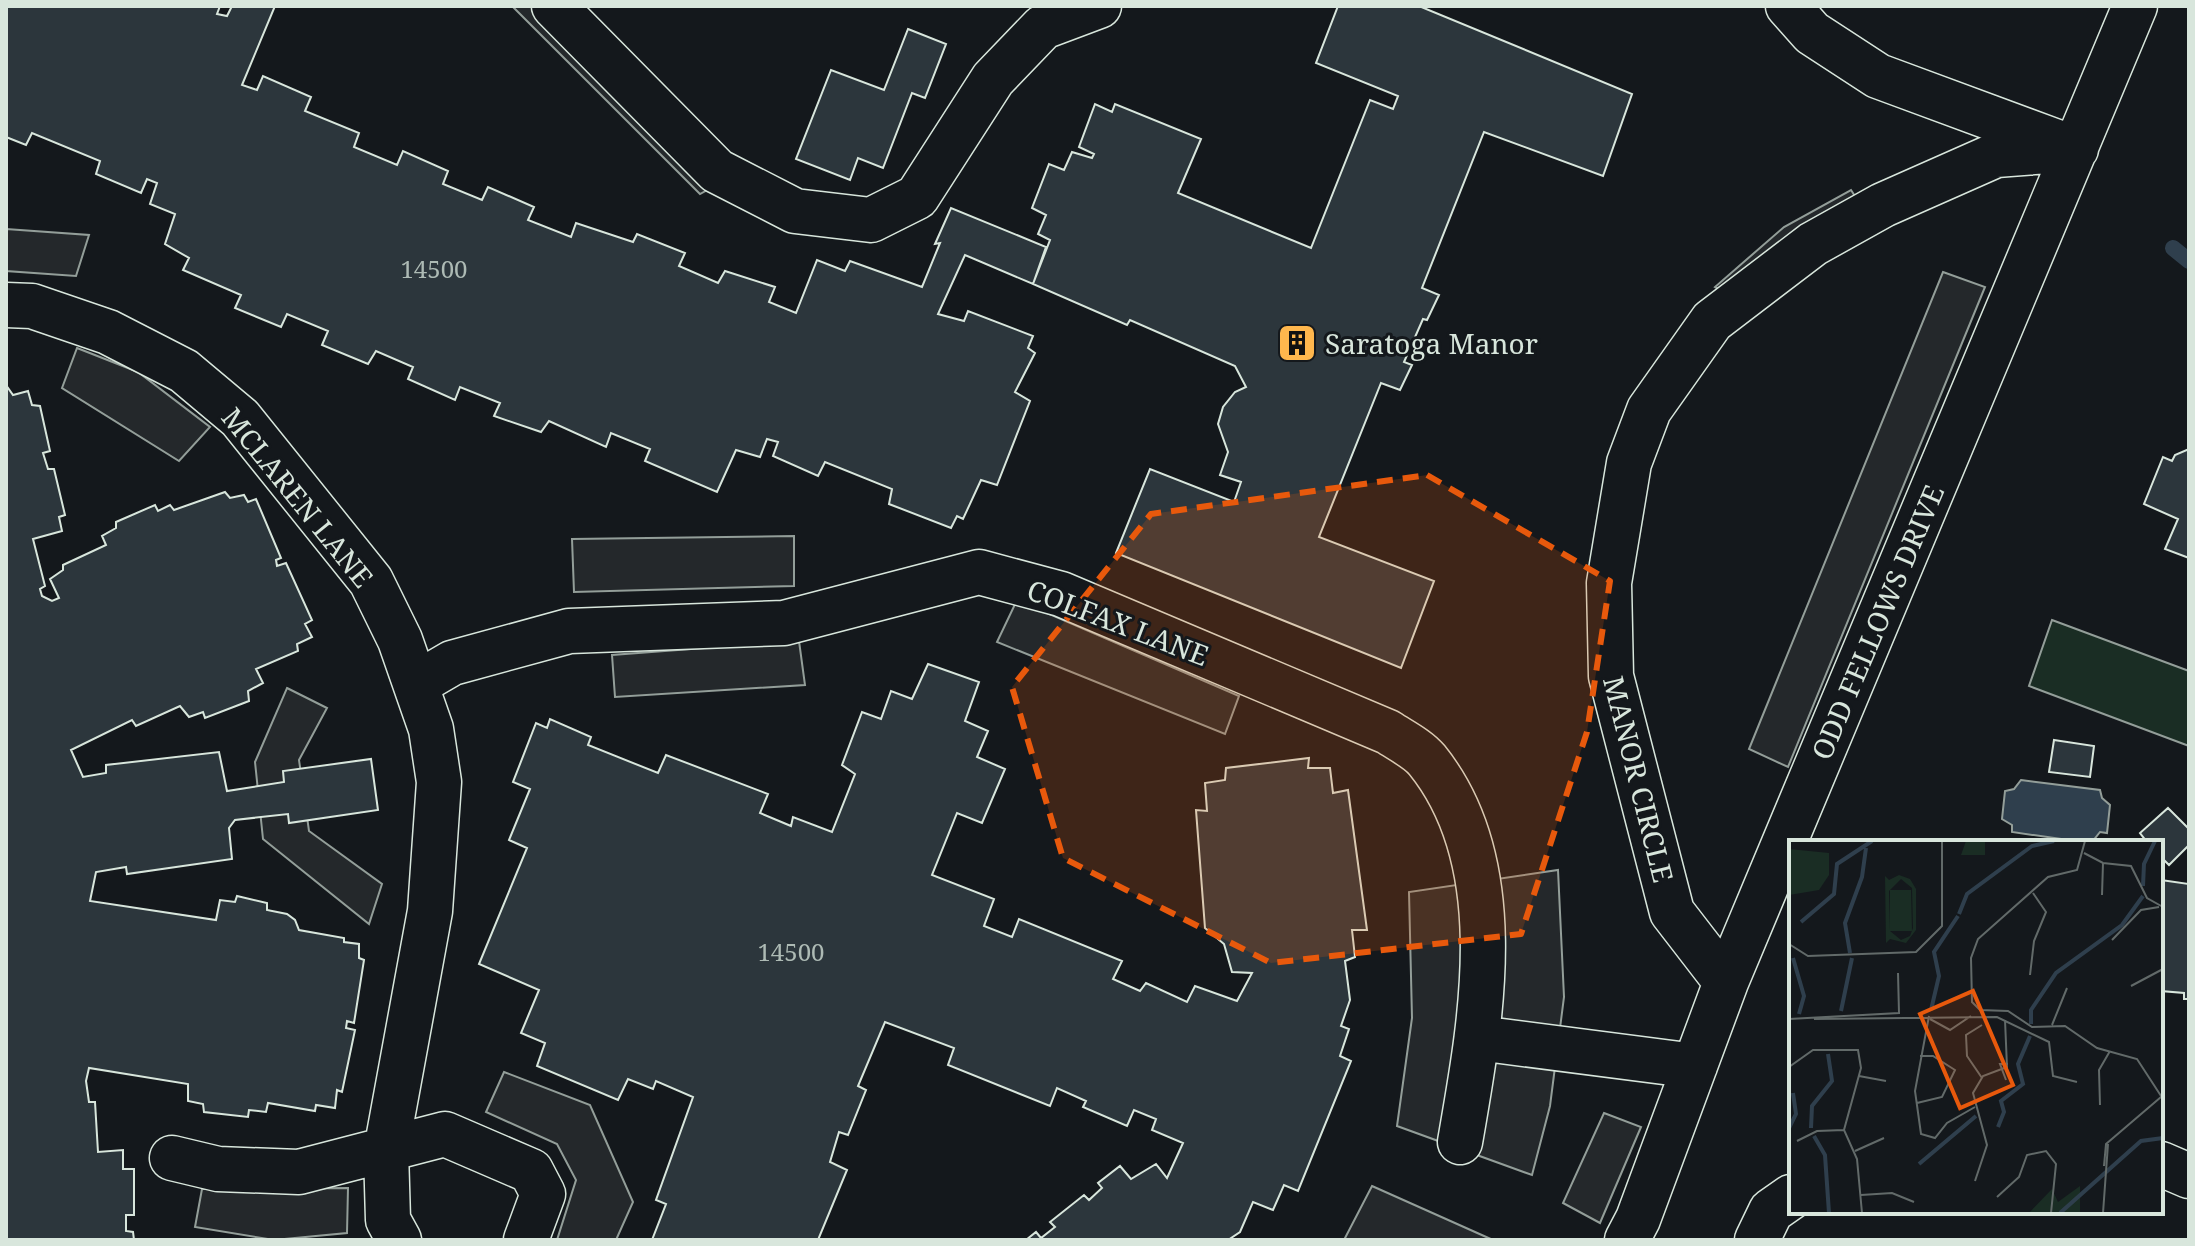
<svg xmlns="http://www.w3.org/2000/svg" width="2195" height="1246" font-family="'Noto Serif',serif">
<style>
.green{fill:#1a2d24;stroke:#939e99;stroke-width:2}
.parking{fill:#24282b;stroke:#939e99;stroke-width:2}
.water{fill:#2f3f4d;stroke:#939e99;stroke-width:2}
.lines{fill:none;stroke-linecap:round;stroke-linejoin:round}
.stream{stroke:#2f3f4d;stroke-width:16}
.building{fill:#2c363c;stroke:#d8e6dc;stroke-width:2}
.minor-casing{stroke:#d8e6dc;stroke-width:47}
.minor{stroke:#14181c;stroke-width:44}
.marked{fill:#e8590c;fill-opacity:0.2;stroke:#e8590c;stroke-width:6;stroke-dasharray:16 10;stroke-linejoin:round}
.labels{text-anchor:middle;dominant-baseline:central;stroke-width:6;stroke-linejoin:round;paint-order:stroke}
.number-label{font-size:24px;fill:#adbab4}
.poi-label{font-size:28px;fill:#d8e6dc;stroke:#14181c;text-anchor:start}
.street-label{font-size:28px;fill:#d8e6dc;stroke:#14181c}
.inset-river{fill:none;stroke:#2f3f4d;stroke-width:4}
.inset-road{fill:none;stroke:#626a69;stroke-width:2}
.view{fill:#e8590c;fill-opacity:0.15;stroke:#e8590c;stroke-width:4}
.inset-edge{fill:none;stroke:#d8e6dc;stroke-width:4}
</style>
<rect width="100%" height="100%" fill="#14181c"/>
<path class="green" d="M 2052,620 L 2189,671 L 2189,746 L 2029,686 Z"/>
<path class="parking" d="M 512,6 L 536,6 L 718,184 L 700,194 Z
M 1851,190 L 1860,204 L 1732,297 L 1715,287 L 1784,227 Z
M 6,229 L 89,235 L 76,276 L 6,271 Z
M 1943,272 L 1985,287 L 1788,767 L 1749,749 Z
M 77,348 L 138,372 L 210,427 L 179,461 L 62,388 Z
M 794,536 L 794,586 L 574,592 L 572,539 Z
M 1017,600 L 1239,696 L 1225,734 L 997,642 Z
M 799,641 L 805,685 L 615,697 L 612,655 Z
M 287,688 L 327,708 L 299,760 L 309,831 L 382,884 L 369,924 L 263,839 L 255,762 Z
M 1558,870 L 1564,997 L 1550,1106 L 1532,1175 L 1397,1126 L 1412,1018 L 1409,892 Z
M 504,1072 L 590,1105 L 633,1202 L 616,1240 L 557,1240 L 576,1180 L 557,1144 L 486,1112 Z
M 1604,1113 L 1641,1127 L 1600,1223 L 1563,1203 Z
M 1372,1186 L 1493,1240 L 1344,1240 Z
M 348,1188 L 347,1233 L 274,1240 L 195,1227 L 202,1189 Z"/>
<path class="water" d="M 2021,780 L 2100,790 L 2102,798 L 2110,805 L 2107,833 L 2100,832 L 2092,842 L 2082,842 L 2012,832 L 2012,825 L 2002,819 L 2005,791 L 2014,789 Z"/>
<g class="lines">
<path class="stream" d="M 2173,248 L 2189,261"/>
</g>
<path class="building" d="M 6,6 L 220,6 L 217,14 L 227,16 L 232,6 L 275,6 L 242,85 L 257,90 L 263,76 L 311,97 L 305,111 L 359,133 L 354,147 L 397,165 L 403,151 L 448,171 L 443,184 L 482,200 L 488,187 L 534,207 L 528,220 L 571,237 L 576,223 L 633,242 L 637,234 L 685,253 L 679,266 L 718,283 L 725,271 L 775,287 L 769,302 L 796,313 L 817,260 L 845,271 L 850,261 L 922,287 L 940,243 L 935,244 L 951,208 L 1046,247 L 1033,284 L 965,255 L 938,314 L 964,321 L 968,311 L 1033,336 L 1028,348 L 1035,353 L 1015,392 L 1030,401 L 997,485 L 981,480 L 963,519 L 957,516 L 951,528 L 889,504 L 892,489 L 825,462 L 818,476 L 773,456 L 778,442 L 767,439 L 760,457 L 736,450 L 717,492 L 645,461 L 650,449 L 611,433 L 606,447 L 549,421 L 541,432 L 494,416 L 500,403 L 460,387 L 455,400 L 408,379 L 413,367 L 376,351 L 368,364 L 322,345 L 328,331 L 287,314 L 281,327 L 235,308 L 241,295 L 183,270 L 189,258 L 165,244 L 175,214 L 150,204 L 157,183 L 147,179 L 141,193 L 96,174 L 100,161 L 32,133 L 26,145 L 6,137 Z
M 1338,6 L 1419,6 L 1632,94 L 1603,176 L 1484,132 L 1422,288 L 1439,295 L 1427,320 L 1423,319 L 1404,362 L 1412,365 L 1400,390 L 1381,383 L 1319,537 L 1434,581 L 1401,668 L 1116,553 L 1150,469 L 1234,502 L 1241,482 L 1220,475 L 1228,452 L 1218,424 L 1223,407 L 1235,392 L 1246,387 L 1235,366 L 1130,320 L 1127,325 L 1033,284 L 1050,240 L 1038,234 L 1046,215 L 1032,208 L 1049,164 L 1064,170 L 1072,152 L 1092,158 L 1094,154 L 1079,147 L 1095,104 L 1112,112 L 1115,104 L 1201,139 L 1178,193 L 1311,248 L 1370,100 L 1393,109 L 1398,96 L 1316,63 Z
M 908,29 L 946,44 L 925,98 L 912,93 L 883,168 L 858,158 L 850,180 L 796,159 L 831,70 L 884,90 Z
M 6,385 L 13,395 L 28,391 L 32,405 L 40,406 L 50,451 L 43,453 L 48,469 L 54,469 L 65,515 L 59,517 L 62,531 L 33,539 L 45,586 L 40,589 L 42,596 L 52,601 L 59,598 L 50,579 L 63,570 L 63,565 L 106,545 L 102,536 L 116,528 L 116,522 L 155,505 L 158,511 L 170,505 L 174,510 L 225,492 L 230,498 L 244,495 L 248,502 L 256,499 L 281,558 L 276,560 L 277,566 L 286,563 L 312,620 L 305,624 L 312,637 L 297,644 L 298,651 L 256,669 L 263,683 L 248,691 L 249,701 L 205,718 L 203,712 L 189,717 L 180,706 L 136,726 L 132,720 L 71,750 L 83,777 L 106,773 L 106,765 L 219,752 L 227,791 L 284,782 L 283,771 L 371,759 L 378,810 L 289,823 L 288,814 L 235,820 L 229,828 L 232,859 L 127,874 L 126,867 L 96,872 L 90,901 L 216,920 L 220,900 L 235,902 L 237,896 L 267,903 L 267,910 L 287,914 L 295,920 L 299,930 L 344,938 L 344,942 L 359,944 L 359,958 L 364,960 L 354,1023 L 347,1021 L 346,1028 L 355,1030 L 342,1092 L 337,1090 L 335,1108 L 316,1105 L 315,1111 L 268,1103 L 266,1112 L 249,1110 L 248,1117 L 204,1112 L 203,1104 L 188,1101 L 188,1084 L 89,1068 L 86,1081 L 89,1102 L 95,1102 L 98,1152 L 123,1150 L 123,1169 L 134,1169 L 134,1215 L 126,1215 L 126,1231 L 133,1232 L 134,1240 L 6,1240 Z
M 2189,449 L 2189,558 L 2165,549 L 2178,519 L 2144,504 L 2163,457 L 2172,461 L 2175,455 Z
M 928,664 L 979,682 L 965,721 L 988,731 L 977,757 L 1005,769 L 982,823 L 957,813 L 932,875 L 994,899 L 984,926 L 1012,937 L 1019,919 L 1122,961 L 1113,979 L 1140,991 L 1146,983 L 1187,1002 L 1195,986 L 1237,1001 L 1252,973 L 1232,972 L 1224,944 L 1205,928 L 1196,810 L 1207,811 L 1205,783 L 1225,780 L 1226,768 L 1309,758 L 1308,768 L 1330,768 L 1333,793 L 1348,790 L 1367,930 L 1352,930 L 1355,957 L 1345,961 L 1350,1000 L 1341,1026 L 1349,1029 L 1340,1056 L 1351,1061 L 1298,1191 L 1284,1185 L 1273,1210 L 1253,1202 L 1240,1232 L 1228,1240 L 1026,1240 L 1036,1232 L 1041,1238 L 1055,1227 L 1050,1222 L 1084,1195 L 1089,1200 L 1102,1188 L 1098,1183 L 1120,1166 L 1131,1179 L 1156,1164 L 1167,1178 L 1183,1143 L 1152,1130 L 1156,1119 L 1134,1110 L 1127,1126 L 1083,1107 L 1086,1101 L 1057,1088 L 1050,1106 L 948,1065 L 954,1048 L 885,1022 L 858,1086 L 866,1090 L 848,1135 L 839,1132 L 830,1162 L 847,1170 L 818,1240 L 652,1240 L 666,1204 L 656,1200 L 693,1097 L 656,1081 L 653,1089 L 628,1079 L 618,1100 L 537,1066 L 545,1043 L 521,1033 L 539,990 L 479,964 L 527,848 L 509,840 L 530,789 L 513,782 L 536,723 L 547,728 L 550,719 L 591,737 L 588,745 L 658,773 L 666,755 L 768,794 L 760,813 L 791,826 L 793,817 L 832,832 L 855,774 L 842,765 L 862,712 L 881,719 L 891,691 L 912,699 Z
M 2054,740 L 2094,746 L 2090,777 L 2049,772 Z
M 2168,808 L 2189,829 L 2189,845 L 2169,865 L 2161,857 L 2161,842 L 2147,842 L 2140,833 Z
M 2161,880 L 2189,884 L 2189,999 L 2184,999 L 2184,993 L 2161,991 Z"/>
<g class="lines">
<defs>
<path id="minor" d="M 554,6 L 717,171 L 795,211 L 871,220 L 917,197 L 993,79 L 1043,27 L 1099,6
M 1788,6 L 1812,33 L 1878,76 L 2062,144
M 6,305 L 32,306 L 108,332 L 184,371 L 240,418 L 371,581 L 400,640 L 431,729 L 439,782 L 430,911 L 386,1151 L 388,1220 L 399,1240
M 416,684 L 452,663 L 569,631 L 784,623 L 979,572 L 1061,594 L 1388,732 C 1400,740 1418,749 1427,760 C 1511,864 1481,1021 1460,1142
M 1726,982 L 1672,912 L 1611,676 L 1609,583 L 1629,463 L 1649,410 L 1712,321 L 1813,244 L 1883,205 L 1996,155 L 2076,149
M 1478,1038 L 1695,1066
M 172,1158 L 218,1169 L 299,1172 L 445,1134 L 531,1171 L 543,1194 L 526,1240
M 2161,1164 L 2189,1176
M 1627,1240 L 1638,1219 L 1726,982 L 2135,6
M 1757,1240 L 1771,1211 L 1791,1197"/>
</defs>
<use href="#minor" class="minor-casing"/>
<use href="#minor" class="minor"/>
</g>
<path class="marked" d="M 1427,475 L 1610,581 L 1587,732 L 1521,934 L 1271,963 L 1063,858 L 1012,687 L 1151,514 Z"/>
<defs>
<symbol id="building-square" viewBox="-11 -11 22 22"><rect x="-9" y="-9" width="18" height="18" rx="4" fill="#ffb74d" stroke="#14181c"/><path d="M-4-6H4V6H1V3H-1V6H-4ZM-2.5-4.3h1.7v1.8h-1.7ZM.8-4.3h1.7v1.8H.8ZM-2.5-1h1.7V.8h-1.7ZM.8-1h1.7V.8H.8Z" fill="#111"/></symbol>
</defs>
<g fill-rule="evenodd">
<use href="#building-square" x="1275" y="321" width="44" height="44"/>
</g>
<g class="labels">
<g class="number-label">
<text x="434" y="268">14500</text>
<text x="791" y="951">14500</text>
</g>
<g class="poi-label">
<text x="1325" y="343">Saratoga Manor</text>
</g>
<g class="street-label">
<text transform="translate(298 497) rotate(51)">MCLAREN LANE</text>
<text transform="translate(1118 622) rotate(21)">COLFAX LANE</text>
<text transform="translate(1877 622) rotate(-67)">ODD FELLOWS DRIVE</text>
<text transform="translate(1639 779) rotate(76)">MANOR CIRCLE</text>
</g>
</g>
<g transform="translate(1789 840)">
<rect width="374" height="374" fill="#14181c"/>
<path d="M 177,1 L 196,1 L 196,15 L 172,15 ZM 0,9 L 40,13 L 40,35 L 30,50 L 0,55 ZM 110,35 L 121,39 L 127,49 L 127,90 L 117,103 L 101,99 L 97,103 L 96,36 L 100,40 ZM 112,39 L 123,48 L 124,88 L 121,96 L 112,100 L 101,91 L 123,91 L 122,50 L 101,50 L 101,91 L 100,51 ZM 291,346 L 291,373 L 240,373 L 263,349 L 269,362 Z" fill="#1a2d24" fill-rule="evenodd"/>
<path class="inset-river" d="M 354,46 L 355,24 L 366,1M 170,74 L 178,54 L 243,6 L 265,1M 12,82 L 45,54 L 48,24 L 83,1M 61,113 L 56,83 L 73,37 L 77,8M 4,118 L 15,156 L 10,174M 142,170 L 150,136 L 145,112 L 169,76M 52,171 L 63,118M 242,184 L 242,170 L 267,133 L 333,85 L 354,56M 209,287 L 215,272 L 212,261 L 234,244 L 229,224 L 241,196M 0,288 L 7,274 L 4,253M 22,288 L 23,266 L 43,241 L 39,214M 25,296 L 36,315 L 40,373M 130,324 L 187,276M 271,373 L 352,301 L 374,298"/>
<path class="inset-road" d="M 0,1 L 33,1M 296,1 L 288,30 L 259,37 L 189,99 L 182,118 L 183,162 L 191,170 L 219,171 L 243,187 L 276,186 L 308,208 L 348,219 L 374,259M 295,13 L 314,23 L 342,26 L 358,58 L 374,67M 313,55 L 314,23M 323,100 L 352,70 L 370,67M 0,104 L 19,116 L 127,112 L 153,86 L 153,1M 241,135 L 245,101 L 257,72 L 244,53M 342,146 L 374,129M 140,176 L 126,251 L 132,294 L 146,298 L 158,283 L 186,267M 0,179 L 110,173 L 109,133M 25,179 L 208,177 L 260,202 L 264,236 L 288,242M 141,179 L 161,190 L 182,176M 263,185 L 278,148M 0,227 L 24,210 L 69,210 L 72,228 L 55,290 L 68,319 L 73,373M 70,236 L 97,241M 193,238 L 178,216 L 177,195 L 193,185M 217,240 L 211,224 L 219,224M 128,263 L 153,257 L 166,230 L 144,216 L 131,216M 311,265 L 310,230 L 321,211M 8,301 L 28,291 L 55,290M 66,311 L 95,298M 315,326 L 317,304 L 372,257M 186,341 L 198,305 L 184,253 L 194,236 L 218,227 L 216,180M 72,355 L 103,353 L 125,362M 208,357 L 230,337 L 238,315 L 257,311 L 267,324 L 262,373M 314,373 L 319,304"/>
<path class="view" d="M 184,151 L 224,245 L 171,268 L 131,174 Z"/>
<rect width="374" height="374" class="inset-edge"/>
</g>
<rect width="2195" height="1246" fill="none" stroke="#d8e6dc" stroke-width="16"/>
</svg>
